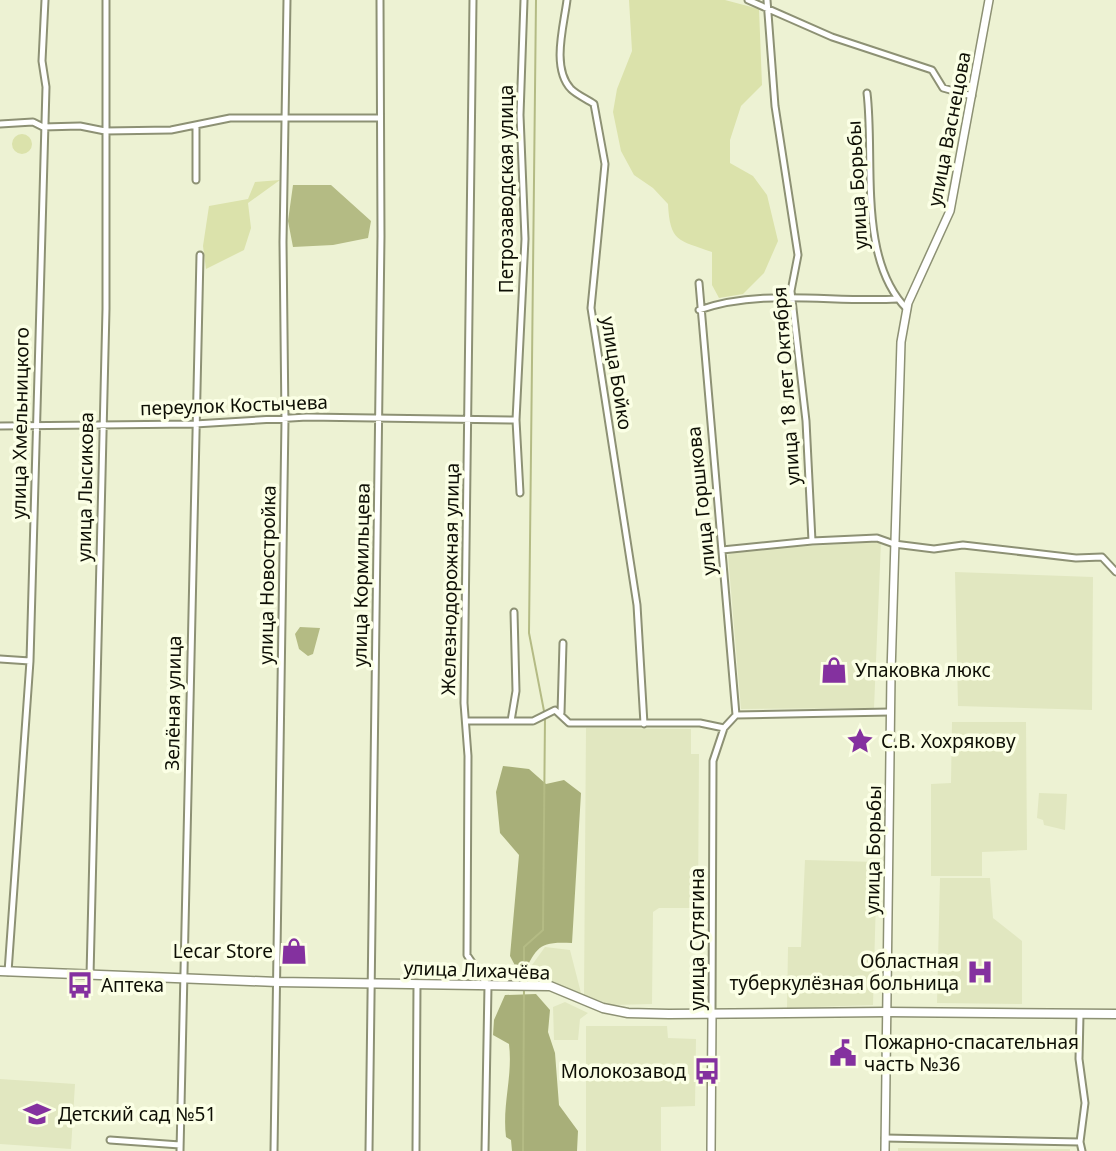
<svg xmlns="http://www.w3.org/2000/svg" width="1116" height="1151" font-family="'Noto Sans',sans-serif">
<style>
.built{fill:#e1e7c0}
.green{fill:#dbe2ab}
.forest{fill:#a8af79}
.water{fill:#b4bb84}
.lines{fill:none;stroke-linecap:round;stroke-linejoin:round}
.stream{stroke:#b4bb84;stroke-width:2}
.minor-casing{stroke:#8d9174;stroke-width:9}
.tertiary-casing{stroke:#8d9174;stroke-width:10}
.secondary-casing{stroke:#8d9174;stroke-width:11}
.minor{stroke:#fff;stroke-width:5}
.tertiary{stroke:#fff;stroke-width:7}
.secondary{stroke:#fff;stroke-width:8}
.labels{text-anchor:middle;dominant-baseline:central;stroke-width:7;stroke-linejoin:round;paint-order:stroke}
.street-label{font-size:19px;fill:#0e0f05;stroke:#fbffe5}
.poi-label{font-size:19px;fill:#0e0f05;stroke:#fbffe5;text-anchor:start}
</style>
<rect width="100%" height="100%" fill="#edf2d3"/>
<path class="built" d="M 881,542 L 874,708 L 741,709 L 728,555 L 741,550 Z
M 955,572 L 1093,577 L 1092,710 L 958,706 Z
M 952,722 L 1026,722 L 1027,850 L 982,852 L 982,876 L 931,876 L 931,784 L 951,783 Z
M 586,728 L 691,729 L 691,754 L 699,754 L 698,908 L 659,908 L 653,912 L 652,1004 L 612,1005 L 584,995 Z
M 1039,793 L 1067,794 L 1065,830 L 1044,825 L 1043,820 L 1037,818 Z
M 805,860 L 877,862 L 873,1005 L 787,1008 L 788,947 L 801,947 Z
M 940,878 L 990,878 L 993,918 L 1022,941 L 1022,1004 L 937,1003 Z
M 545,947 L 570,950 L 581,993 L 557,985 L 519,983 Z
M 565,1002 L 588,1013 L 580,1019 L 578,1040 L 554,1040 L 553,1007 Z
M 586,1026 L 667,1026 L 668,1038 L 696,1039 L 695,1106 L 661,1107 L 661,1151 L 586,1151 Z
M 0,1079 L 75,1084 L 71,1149 L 0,1144 Z
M 898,1148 L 1070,1149 L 1070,1151 L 898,1151 Z"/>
<path class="green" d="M 629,0 L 725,0 L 759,9 L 762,85 L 741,106 L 730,140 L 730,163 L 753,176 L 767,195 L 778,241 L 764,273 L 743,294 L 719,298 L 712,285 L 712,252 C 678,240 670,242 668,204 L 653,188 L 634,175 L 621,151 L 613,112 L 617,89 L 632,51 Z
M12 144a10 10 0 1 1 20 0a10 10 0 1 1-20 0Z
M 280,180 L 248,203 L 251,228 L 244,250 L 206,269 L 203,246 L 209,206 L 248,199 L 255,182 Z"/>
<path class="forest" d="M 503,766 L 529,769 L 546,784 L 564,780 L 581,793 L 572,943 C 536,941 538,948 521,977 L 510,956 L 519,855 L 500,833 L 496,792 Z
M 536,994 L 550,1010 L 548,1032 L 555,1053 L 559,1105 L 578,1131 L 577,1151 L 512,1151 L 511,1140 L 506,1137 C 502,1105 513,1076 509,1044 L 493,1035 L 494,1020 L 505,995 Z"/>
<path class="water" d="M 293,185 L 331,185 L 371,221 L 368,238 L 333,245 L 293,247 L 288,221 Z
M 300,627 L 320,628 L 313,654 L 308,656 L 299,649 L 295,634 Z"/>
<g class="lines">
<path class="stream" d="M 536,0 L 529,633 L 544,711
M 524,984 L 524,947 L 543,930 L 545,717
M 523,1151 L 524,989"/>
<defs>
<path id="minor" d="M 473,0 L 464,703 L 468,756 L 467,955 L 488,986 L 485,1151
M 567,0 C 564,25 551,68 571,89 C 577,95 587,99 594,104 L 605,164 L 591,308 L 637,605 L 644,724
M 748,0 L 832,37 L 932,70 L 943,88 L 972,96
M 767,0 L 775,106 L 798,255 L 791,291 L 806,421 L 812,541
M 867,93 C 875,159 857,259 907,309
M 0,124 L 33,122 L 43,127 L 80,126 L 105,131 L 171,130 L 230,118 L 379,118
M 196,180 L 196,127
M 699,283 L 736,715
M 699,310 C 762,288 832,303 897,299
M 0,426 L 195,424 L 307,417 L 516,420
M 520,493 L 516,420 L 525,239 L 520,115 L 524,0
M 722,550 L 812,541 L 877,538 L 894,544 L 934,549 L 963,545 L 1076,558 L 1102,557 L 1116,572
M 0,659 L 30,661
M 561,713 L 563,643
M 466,721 L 533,721 L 555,710 L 569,723 L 700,723 L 724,728 L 736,715 L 890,712
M 511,721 L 516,691 L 514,612
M 8,972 L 30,661 L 46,87 L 42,61 L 45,0
M 90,976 L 106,309 L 106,0
M 712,1014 L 713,761 L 724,728
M 1080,1015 L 1079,1059 L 1085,1103 L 1080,1142 L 1082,1151
M 885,1138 L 1080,1142
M 110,1140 L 180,1145
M 180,1151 L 200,255
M 274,1151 L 285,420 L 283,242 L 287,0
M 369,1151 L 381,236 L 380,0
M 416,1151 L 417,984"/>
<path id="tertiary" d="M 711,1151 L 712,1014
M 885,1151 L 891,674 L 901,342 L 908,303 L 950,211 L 989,0"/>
<path id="secondary" d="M 0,971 L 277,982 L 550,986 L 603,1008 L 628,1013 L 669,1014 L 887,1012 L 1116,1014"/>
</defs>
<use href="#minor" class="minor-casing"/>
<use href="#tertiary" class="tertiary-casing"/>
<use href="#secondary" class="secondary-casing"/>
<use href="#minor" class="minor"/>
<use href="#tertiary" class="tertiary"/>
<use href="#secondary" class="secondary"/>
</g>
<defs>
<symbol id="shop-bare" viewBox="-9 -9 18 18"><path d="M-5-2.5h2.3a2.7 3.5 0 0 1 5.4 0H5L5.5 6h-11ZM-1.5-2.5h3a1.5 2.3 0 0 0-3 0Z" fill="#84319f" stroke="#fbffe5" stroke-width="2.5" paint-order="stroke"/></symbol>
<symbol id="sight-bare" viewBox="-9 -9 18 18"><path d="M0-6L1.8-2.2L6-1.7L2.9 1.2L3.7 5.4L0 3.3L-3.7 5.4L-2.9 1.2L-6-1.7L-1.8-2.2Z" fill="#84319f" stroke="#fbffe5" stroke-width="2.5" paint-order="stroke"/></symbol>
<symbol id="hospital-bare" viewBox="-9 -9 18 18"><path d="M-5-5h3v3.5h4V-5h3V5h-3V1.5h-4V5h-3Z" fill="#84319f" stroke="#fbffe5" stroke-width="2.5" paint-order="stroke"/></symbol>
<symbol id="bus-bare" viewBox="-9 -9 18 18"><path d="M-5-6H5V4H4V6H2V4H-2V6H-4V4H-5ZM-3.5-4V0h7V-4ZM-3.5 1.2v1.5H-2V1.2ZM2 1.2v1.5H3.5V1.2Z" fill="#84319f" stroke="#fbffe5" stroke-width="2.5" paint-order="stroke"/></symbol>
<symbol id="civic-bare" viewBox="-9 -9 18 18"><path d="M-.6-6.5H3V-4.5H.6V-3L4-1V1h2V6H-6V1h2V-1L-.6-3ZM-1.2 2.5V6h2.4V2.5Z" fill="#84319f" stroke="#fbffe5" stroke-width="2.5" paint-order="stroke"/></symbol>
<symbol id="school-bare" viewBox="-9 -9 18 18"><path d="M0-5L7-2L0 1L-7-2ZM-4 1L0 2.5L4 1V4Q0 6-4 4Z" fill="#84319f" stroke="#fbffe5" stroke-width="2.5" paint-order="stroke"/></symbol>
</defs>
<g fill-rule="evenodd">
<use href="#shop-bare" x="815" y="651" width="38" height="38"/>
<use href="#sight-bare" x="841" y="722" width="38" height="38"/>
<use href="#shop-bare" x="275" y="932" width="38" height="38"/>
<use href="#hospital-bare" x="961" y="953" width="38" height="38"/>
<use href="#bus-bare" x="61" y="966" width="38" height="38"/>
<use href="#civic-bare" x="824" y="1034" width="38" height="38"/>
<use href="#bus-bare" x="688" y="1052" width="38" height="38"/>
<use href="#school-bare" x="18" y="1095" width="38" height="38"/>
</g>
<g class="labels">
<g class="street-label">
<text transform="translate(949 129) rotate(-79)">улица Васнецова</text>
<text transform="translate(857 185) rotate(-93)">улица Борьбы</text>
<text transform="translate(506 189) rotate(-90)">Петрозаводская улица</text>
<text transform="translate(617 373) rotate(81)">улица Бойко</text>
<text transform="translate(786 386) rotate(-94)">улица 18 лет Октября</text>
<text transform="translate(234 405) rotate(-2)">переулок Костычева</text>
<text transform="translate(20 423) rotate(-89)">улица Хмельницкого</text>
<text transform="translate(85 487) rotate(-89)">улица Лысикова</text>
<text transform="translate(701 501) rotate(-96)">улица Горшкова</text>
<text transform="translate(267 575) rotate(-89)">улица Новостройка</text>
<text transform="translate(361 575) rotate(-89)">улица Кормильцева</text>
<text transform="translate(450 579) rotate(-89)">Железнодорожная улица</text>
<text transform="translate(173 703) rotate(-89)">Зелёная улица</text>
<text transform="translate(873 850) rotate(-89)">улица Борьбы</text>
<text transform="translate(697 939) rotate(-90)">улица Сутягина</text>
<text transform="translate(477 970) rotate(2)">улица Лихачёва</text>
</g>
<g class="poi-label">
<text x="855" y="670">Упаковка люкс</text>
<text x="881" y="741">С.В. Хохрякову</text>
<text x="273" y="951" text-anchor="end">Lecar Store</text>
<text x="959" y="961" text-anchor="end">Областная<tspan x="959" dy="22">туберкулёзная больница</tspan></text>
<text x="101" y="985">Аптека</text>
<text x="864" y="1042">Пожарно-спасательная<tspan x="864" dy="22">часть №36</tspan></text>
<text x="686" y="1071" text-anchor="end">Молокозавод</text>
<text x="58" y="1114">Детский сад №51</text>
</g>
</g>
</svg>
